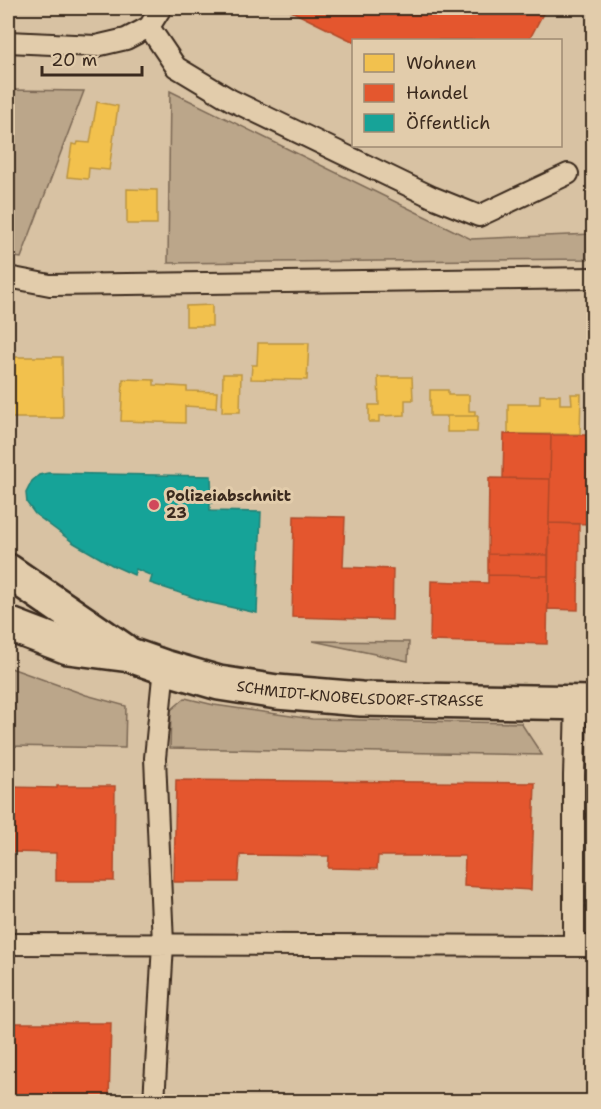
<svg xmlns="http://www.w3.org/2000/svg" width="601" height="1109" font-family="'Shantell Sans',sans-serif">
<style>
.green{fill:#bba68a;stroke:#7b6854;stroke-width:1.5}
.homes{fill:#f2c14e;stroke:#bb9440;stroke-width:1.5}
.shops{fill:#e4572e;stroke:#b14a29;stroke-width:1.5}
.public{fill:#17a398;stroke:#227f73;stroke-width:1.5}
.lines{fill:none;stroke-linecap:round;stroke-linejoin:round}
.lane-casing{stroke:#3b2a1e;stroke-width:24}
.secondary-casing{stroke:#3b2a1e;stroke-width:38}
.lane{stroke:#e2ccab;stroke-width:20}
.secondary{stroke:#e2ccab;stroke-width:33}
.poi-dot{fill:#d1495b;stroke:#e2ccab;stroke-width:2}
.labels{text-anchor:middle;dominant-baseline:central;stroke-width:6;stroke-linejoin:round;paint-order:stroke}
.poi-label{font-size:15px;font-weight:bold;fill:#3b2a1e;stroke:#e2ccab;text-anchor:start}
.street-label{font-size:15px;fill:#3b2a1e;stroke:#e2ccab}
</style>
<rect width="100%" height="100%" fill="#d8c2a3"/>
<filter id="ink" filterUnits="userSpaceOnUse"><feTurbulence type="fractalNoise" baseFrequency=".0167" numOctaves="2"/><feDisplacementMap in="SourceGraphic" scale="12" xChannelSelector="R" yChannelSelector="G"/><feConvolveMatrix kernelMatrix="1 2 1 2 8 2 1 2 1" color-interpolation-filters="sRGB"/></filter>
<g filter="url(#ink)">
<path class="green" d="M 8,90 L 84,91 L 21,258 L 8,256 Z
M 170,91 L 471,239 L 593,234 L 593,259 L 168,263 Z
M 313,641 L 409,642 L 408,661 Z
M 8,667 L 86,695 L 126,706 L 125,748 L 8,746 Z
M 185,698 L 214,705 L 312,719 L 521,723 L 542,755 L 170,748 L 171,710 Z"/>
<path class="homes" d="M 97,102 L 118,106 L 109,170 L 89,168 L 88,179 L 67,177 L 72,144 L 77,145 L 78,142 L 90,143 Z
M 127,189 L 157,190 L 157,224 L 127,224 Z
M 212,305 L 212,326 L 186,326 L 186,306 Z
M 258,343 L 309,343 L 307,380 L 251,379 L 252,365 L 257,365 Z
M 10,357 L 62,357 L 63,418 L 11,418 Z
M 223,374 L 241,374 L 240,412 L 222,412 Z
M 378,377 L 412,377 L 413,400 L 405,400 L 405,415 L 379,416 L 379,422 L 369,422 L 369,405 L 379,405 Z
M 123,379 L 154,380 L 154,385 L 187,387 L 187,391 L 217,392 L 216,408 L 185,406 L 185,423 L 121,421 Z
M 430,390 L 448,390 L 448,395 L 469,395 L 469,411 L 475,411 L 475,416 L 430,416 Z
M 571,394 L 581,394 L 580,434 L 508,434 L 508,404 L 540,404 L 540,395 L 560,395 L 560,404 L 572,404 Z
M 447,416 L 478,416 L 477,432 L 447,432 Z"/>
<path class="shops" d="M 285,8 L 546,8 L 529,40 L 354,40 L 354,42 Z
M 504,434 L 551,435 L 550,479 L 503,478 Z
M 551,435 L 594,435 L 594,524 L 549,523 Z
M 489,478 L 550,479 L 548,555 L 488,554 Z
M 294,516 L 345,517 L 343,567 L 393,569 L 392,620 L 292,617 Z
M 549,523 L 579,524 L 578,610 L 548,609 Z
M 488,554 L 548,555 L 548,576 L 488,575 Z
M 488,575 L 548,576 L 547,644 L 430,641 L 431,581 L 488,583 Z
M 176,780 L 535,783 L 531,890 L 464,886 L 465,856 L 378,856 L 377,869 L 328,868 L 329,856 L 240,855 L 238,882 L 174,882 Z
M 57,786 L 115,786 L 114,881 L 56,881 L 56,853 L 8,852 L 8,787 L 57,788 Z
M 8,1023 L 111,1023 L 109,1102 L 8,1102 L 8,1083 L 9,1083 Z"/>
<path class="public" d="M 48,473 L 211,476 L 212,503 L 210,503 L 210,511 L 261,512 L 257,613 L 207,602 L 150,583 L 152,576 L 136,569 L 134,575 L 112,565 L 74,543 L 35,514 L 27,503 L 26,493 L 32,481 L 39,475 Z"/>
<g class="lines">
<defs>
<path id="lane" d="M 149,27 L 176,67 L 231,100 L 432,197 L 479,216 L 568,174
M 8,42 L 96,46 L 126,39 L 149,27 L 161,8
M 8,277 L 50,285 L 594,278
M 8,944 L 594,946
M 574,946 L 574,776 L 576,703
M 154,1102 L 163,944 L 155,758 L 164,667"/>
<g id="secondary">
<path d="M 8,571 L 123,650"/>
<path id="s1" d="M 8,624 L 68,647 L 130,655 L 164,667 L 219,683 L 277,692 L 361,699 L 594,703"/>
</g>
</defs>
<use href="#lane" class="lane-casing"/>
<use href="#secondary" class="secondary-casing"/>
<use href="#lane" class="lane"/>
<use href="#secondary" class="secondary"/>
</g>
</g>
<circle class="poi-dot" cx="154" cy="505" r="6"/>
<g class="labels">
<g class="poi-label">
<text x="166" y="496">Polizeiabschnitt<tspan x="166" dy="17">23</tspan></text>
</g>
<g class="street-label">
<text stroke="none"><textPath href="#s1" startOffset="362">SCHMIDT-KNOBELSDORF-STRASSE</textPath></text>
</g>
</g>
<rect width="601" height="1109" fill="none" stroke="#e2ccab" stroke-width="30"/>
<rect x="15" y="15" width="571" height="1079" fill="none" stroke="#3b2a1e" stroke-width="2" filter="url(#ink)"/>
<rect x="352" y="39" width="210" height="108" fill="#e2ccab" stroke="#9f8b73" stroke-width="1.5"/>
<rect x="364" y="54" width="30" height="18" fill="#f2c14e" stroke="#9f8b73" stroke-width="1.5"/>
<text x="406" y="69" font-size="18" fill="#3b2a1e">Wohnen</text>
<rect x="364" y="84" width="30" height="18" fill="#e4572e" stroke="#9f8b73" stroke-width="1.5"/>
<text x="406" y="99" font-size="18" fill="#3b2a1e">Handel</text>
<rect x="364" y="114" width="30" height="18" fill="#17a398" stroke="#9f8b73" stroke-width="1.5"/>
<text x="406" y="129" font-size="18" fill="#3b2a1e">Öffentlich</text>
<path d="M42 66v9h100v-9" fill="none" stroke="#3b2a1e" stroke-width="3"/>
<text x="51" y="66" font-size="18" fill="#3b2a1e" stroke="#e2ccab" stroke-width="4.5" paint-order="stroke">20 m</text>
</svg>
